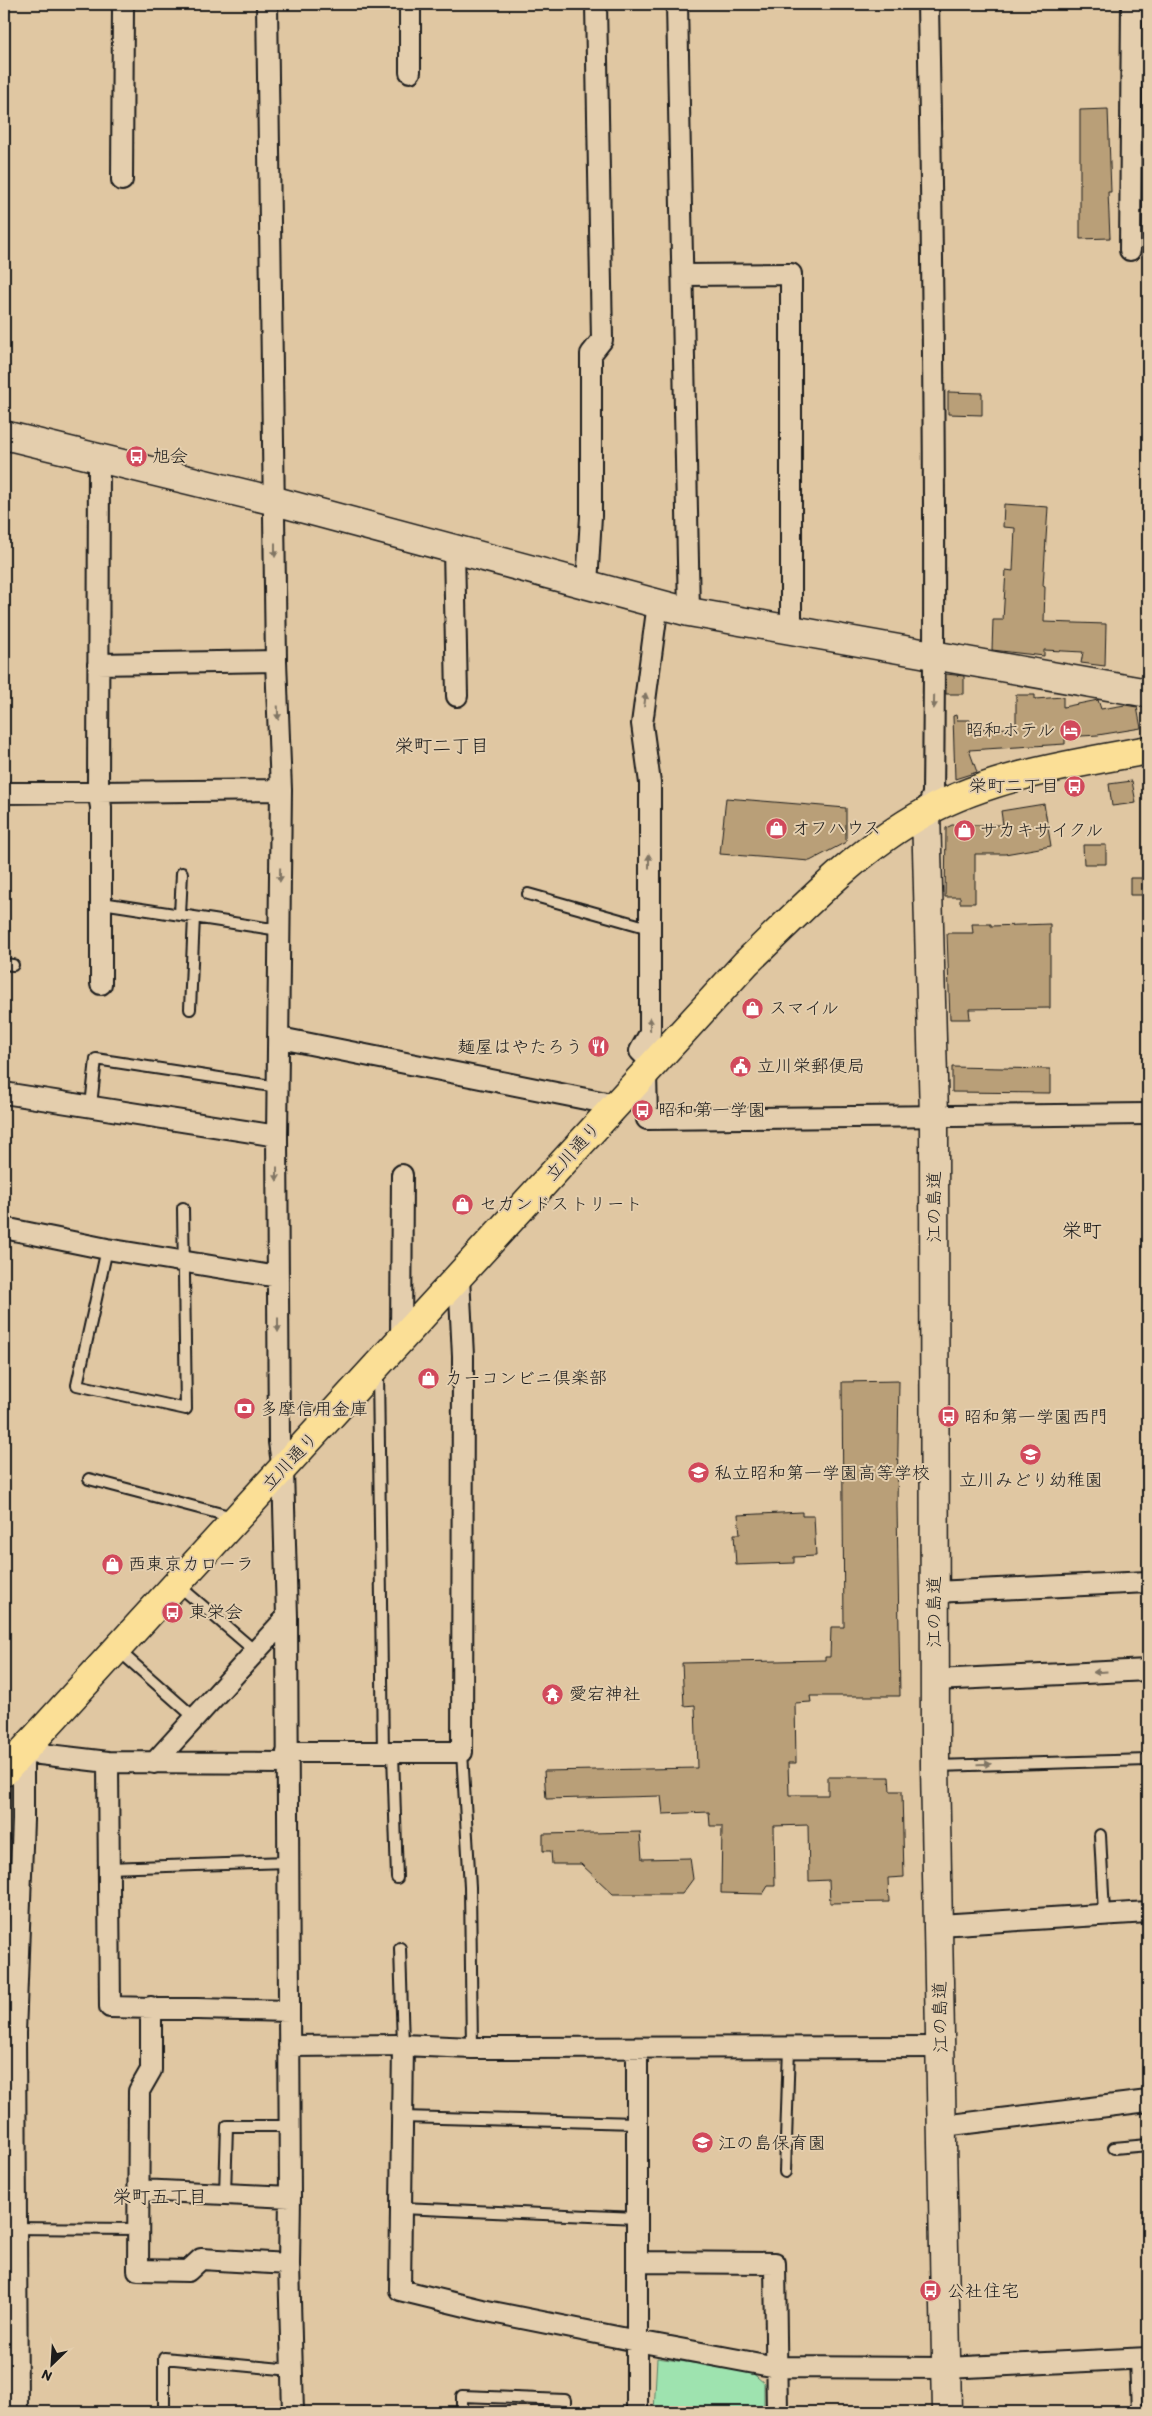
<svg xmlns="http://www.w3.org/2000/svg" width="1152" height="2416" font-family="Itim,'Klee One',sans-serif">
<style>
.green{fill:#9ee3af;stroke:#5d8066}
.building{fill:#b99f78;stroke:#1c1c1c}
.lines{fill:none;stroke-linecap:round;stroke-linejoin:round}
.lane-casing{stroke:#1c1c1c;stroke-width:14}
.street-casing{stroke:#1c1c1c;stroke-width:24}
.secondary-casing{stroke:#1c1c1c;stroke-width:31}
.primary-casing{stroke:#1c1c1c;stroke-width:31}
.lane{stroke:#e4cead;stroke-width:10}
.street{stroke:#e4cead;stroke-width:20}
.secondary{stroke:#e4cead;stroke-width:28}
.primary{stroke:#fbdf96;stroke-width:28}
.oneway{fill:#807564}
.labels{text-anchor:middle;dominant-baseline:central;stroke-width:4;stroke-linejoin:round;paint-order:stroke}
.poi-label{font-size:18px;fill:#1c1c1c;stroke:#e4cead;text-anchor:start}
.street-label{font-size:18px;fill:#1c1c1c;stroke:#e4cead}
.neighbourhood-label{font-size:19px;fill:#1c1c1c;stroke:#e4cead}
.quarter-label{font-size:20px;fill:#1c1c1c;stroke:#e4cead}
</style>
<rect width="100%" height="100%" fill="#e0c7a2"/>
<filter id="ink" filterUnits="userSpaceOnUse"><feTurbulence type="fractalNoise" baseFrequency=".02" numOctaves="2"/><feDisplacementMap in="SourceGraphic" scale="10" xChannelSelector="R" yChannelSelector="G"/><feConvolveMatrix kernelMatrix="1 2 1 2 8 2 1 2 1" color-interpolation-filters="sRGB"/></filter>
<g filter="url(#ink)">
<path class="green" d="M 657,2358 L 750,2371 L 764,2383 L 764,2412 L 654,2412 Z"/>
<path class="building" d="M 1108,109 L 1111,192 L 1108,192 L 1110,238 L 1080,239 L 1080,110 Z
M 948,392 L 982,393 L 982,415 L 948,414 Z
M 1004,504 L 1048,507 L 1043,586 L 1045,587 L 1044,622 L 1106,624 L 1105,666 L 1081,663 L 1083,652 L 1044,650 L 1044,656 L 992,650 L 993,620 L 1003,620 L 1006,570 L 1013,571 L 1015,528 L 1003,527 Z
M 946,674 L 964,676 L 964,694 L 946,694 Z
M 1016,695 L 1035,695 L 1035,699 L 1063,697 L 1063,707 L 1098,700 L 1101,709 L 1125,705 L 1137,707 L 1141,728 L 1098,735 L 1065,737 L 1065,744 L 969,750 L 977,772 L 955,779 L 953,716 L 956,715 L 957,720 L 970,720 L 971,729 L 1016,728 Z
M 1132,781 L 1136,803 L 1112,806 L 1109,784 Z
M 726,798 L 846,808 L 846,842 L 810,861 L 720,854 Z
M 1044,804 L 1051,846 L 1005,854 L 975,854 L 975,903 L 960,903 L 960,897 L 945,897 L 946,828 L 952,825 L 1003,825 L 1001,811 Z
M 1083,845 L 1106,845 L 1106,864 L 1084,864 Z
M 1130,878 L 1148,878 L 1148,895 L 1130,895 Z
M 972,924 L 991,924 L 991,926 L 1050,924 L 1050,1008 L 969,1009 L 970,1019 L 950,1019 L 947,933 L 973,933 Z
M 952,1067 L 1050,1069 L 1050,1093 L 952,1092 Z
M 899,1381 L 897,1505 L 900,1696 L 810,1696 L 811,1702 L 795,1703 L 796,1763 L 788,1763 L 789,1795 L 828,1795 L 828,1777 L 889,1777 L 890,1791 L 902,1791 L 904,1877 L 888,1878 L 889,1902 L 830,1903 L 829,1880 L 809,1881 L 808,1825 L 774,1826 L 775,1886 L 768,1886 L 763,1894 L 721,1893 L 722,1826 L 710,1826 L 709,1812 L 663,1814 L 661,1796 L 546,1799 L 544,1771 L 697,1768 L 695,1705 L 684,1706 L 682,1663 L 825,1660 L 825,1657 L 830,1657 L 831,1627 L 844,1627 L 842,1382 Z
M 802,1512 L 802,1516 L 814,1516 L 816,1556 L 794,1557 L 794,1563 L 736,1565 L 734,1534 L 740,1534 L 738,1515 Z
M 640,1832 L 642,1859 L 690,1858 L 693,1879 L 682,1894 L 613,1894 L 581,1864 L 552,1864 L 551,1851 L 543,1851 L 543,1834 Z"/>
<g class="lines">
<defs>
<path id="lane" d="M 528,894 L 649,928
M 102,903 L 279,930
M 180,915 L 182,873
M 4,964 L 13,965
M 190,1009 L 194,917
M 91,1106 L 96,1059 L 278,1087
M 107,1249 L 77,1385 L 186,1409 L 183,1208
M 378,1372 L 383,1753
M 89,1479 L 233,1517
M 177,1584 L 256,1652
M 117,1649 L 195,1718
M 462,1752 L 470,1887 L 472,2048
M 393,1753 L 397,1878
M 936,1766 L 1148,1760
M 1100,1835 L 1104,1913
M 108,1868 L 288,1862
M 400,1948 L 403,2045
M 402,2117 L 637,2123
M 1114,2148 L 1148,2145
M 785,2172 L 789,2047
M 225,2194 L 227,2126 L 290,2126
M 401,2208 L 637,2218
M 4,2228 L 139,2229
M 1135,2359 L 1137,2412
M 164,2412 L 164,2358 L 292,2370
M 462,2412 L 462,2396 L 565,2400 L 565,2412"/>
<path id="street" d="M 267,4 L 276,661 L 281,790 L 277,1136 L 279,1442 L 283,1470 L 287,1617 L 290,2197 L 289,2264 L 293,2412
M 677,4 L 689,612
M 410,72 L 410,4
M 122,180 L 123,4
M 1130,250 L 1132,4
M 684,275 L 791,274 L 791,630
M 99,457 L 98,791 L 101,807 L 101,984
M 454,549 L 457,696
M 587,585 L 591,516 L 591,354 L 602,340 L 596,4
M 98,664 L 276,661
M 4,793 L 281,790
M 926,812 L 933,794 C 936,530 933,267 928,4
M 280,1038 L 616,1105
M 653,1064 L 640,1051 L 650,1033 L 650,783 L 642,724 L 658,603
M 646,1072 L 647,1119 L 1148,1114
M 4,1093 L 277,1136
M 4,1228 L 107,1249 L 278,1277
M 401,1340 L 402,1175
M 934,1592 L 1148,1582
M 935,1680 L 1148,1670
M 287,1752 L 462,1752 L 463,1356 L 459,1277
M 108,1762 L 110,2007 L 289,2011
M 154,1763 L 287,1617
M 939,1925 L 1148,1912
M 151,2007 L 151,2070 L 139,2091 L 138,2270 L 188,2271 L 201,2259 L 289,2264
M 403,2045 L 400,2290 L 482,2310 L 637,2341 L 776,2367 L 946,2368 L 1148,2358
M 289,2046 L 403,2045 L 472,2048 L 941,2047
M 637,2048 L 637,2412
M 943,2126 L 1148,2101
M 140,2190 L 290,2197
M 637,2262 L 775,2263 L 777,2412
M 17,2412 L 15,2033 L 23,1820 L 23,1752 L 108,1762 L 287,1763"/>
<path id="secondary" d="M 4,435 L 275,501 L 689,612 L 1148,693
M 926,812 L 934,1116 L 935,1766 L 947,2412"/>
<path id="primary" d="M 4,1772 L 746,963 C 802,909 858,849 926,812 C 995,775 1073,764 1148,750"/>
</defs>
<use href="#lane" class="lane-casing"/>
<use href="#street" class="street-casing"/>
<use href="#secondary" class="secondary-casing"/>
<use href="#primary" class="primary-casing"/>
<use href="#lane" class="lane"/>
<use href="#street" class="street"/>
<use href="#secondary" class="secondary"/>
<use href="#primary" class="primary"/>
</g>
<defs><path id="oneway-solid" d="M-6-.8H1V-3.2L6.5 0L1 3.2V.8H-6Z" transform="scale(1.25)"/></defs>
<g class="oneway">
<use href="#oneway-solid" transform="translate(275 550) rotate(90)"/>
<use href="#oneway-solid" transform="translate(645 700) rotate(-83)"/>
<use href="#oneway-solid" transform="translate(934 702) rotate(91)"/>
<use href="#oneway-solid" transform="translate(278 713) rotate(88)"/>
<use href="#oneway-solid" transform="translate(649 861) rotate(-90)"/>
<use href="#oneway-solid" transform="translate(280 875) rotate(91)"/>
<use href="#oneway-solid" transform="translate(650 1024) rotate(-91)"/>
<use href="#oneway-solid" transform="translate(277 1174) rotate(90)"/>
<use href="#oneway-solid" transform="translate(278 1325) rotate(90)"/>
<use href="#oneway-solid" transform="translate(1100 1672) rotate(177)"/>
<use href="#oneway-solid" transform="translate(984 1764) rotate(-2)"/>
</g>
</g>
<defs>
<symbol id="bus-disc" viewBox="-11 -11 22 22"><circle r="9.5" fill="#d1495b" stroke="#e4cead"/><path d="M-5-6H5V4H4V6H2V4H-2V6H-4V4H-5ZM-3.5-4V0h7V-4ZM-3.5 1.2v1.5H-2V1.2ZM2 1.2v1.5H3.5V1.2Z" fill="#fff"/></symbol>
<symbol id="hotel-disc" viewBox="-11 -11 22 22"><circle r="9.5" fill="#d1495b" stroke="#e4cead"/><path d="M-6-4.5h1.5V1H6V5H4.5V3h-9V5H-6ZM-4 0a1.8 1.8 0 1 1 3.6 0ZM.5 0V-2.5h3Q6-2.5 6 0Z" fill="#fff"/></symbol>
<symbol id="shop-disc" viewBox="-11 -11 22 22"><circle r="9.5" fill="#d1495b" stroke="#e4cead"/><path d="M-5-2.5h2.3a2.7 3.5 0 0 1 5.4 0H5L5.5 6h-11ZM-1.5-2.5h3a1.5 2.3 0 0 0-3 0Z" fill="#fff"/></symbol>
<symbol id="restaurant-disc" viewBox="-11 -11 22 22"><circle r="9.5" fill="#d1495b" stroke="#e4cead"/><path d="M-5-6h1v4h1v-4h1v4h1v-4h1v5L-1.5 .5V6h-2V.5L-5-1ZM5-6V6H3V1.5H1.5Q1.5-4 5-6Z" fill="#fff"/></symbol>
<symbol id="civic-disc" viewBox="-11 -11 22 22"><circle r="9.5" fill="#d1495b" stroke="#e4cead"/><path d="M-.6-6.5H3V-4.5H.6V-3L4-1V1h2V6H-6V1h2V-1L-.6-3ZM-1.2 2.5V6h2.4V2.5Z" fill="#fff"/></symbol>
<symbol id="bank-disc" viewBox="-11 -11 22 22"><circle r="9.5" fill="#d1495b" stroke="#e4cead"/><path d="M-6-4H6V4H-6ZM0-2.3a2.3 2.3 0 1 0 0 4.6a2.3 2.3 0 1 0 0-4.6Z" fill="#fff"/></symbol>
<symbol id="school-disc" viewBox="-11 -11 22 22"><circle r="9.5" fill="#d1495b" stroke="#e4cead"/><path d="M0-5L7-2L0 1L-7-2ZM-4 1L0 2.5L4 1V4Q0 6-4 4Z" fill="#fff"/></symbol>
<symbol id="temple-disc" viewBox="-11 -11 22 22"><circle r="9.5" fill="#d1495b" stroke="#e4cead"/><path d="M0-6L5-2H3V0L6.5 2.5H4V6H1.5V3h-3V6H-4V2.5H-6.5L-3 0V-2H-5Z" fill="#fff"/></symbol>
</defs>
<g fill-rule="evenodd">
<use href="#bus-disc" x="124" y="444" width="25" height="25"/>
<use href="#hotel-disc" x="1058" y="718" width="25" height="25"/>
<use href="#bus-disc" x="1062" y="774" width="25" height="25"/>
<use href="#shop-disc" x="764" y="816" width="25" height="25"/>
<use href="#shop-disc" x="952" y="818" width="25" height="25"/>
<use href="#shop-disc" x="740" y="996" width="25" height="25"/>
<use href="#restaurant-disc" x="586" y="1034" width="25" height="25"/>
<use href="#civic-disc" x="728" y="1054" width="25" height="25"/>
<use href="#bus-disc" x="630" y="1098" width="25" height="25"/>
<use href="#shop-disc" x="450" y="1192" width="25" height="25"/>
<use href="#shop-disc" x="416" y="1366" width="25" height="25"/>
<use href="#bank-disc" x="232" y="1396" width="25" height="25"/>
<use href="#bus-disc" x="936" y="1404" width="25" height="25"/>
<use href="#school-disc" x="1018" y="1442" width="25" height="25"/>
<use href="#school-disc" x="686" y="1460" width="25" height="25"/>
<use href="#shop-disc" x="100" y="1552" width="25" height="25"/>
<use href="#bus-disc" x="160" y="1600" width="25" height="25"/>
<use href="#temple-disc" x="540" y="1682" width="25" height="25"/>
<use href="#school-disc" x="690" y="2130" width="25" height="25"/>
<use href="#bus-disc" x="918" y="2278" width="25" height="25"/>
</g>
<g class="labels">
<g class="poi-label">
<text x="152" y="456">旭会</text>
<text x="1055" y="730" text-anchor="end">昭和ホテル</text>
<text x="1059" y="786" text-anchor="end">栄町二丁目</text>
<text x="792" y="828">オフハウス</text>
<text x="980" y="830">サカキサイクル</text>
<text x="769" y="1008">スマイル</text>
<text x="583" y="1047" text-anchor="end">麺屋はやたろう</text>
<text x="757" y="1066">立川栄郵便局</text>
<text x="658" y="1110">昭和第一学園</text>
<text x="479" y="1204">セカンドストリート</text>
<text x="445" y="1378">カーコンビニ倶楽部</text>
<text x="260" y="1409">多摩信用金庫</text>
<text x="964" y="1417">昭和第一学園西門</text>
<text x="714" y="1473">私立昭和第一学園高等学校</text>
<text x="1031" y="1480" text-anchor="middle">立川みどり幼稚園</text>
<text x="128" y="1564">西東京カローラ</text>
<text x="189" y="1612">東栄会</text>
<text x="569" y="1694">愛宕神社</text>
<text x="718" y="2143">江の島保育園</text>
<text x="947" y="2291">公社住宅</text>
</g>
<g class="street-label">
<text transform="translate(573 1151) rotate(-48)">立川通り</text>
<text transform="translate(934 1207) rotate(-90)">江の島道</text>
<text transform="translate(290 1461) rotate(-47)">立川通り</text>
<text transform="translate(934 1612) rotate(-90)">江の島道</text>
<text transform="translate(940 2017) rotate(-91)">江の島道</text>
</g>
<g class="neighbourhood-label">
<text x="442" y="745">栄町二丁目</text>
<text x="160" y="2196">栄町五丁目</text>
</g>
<g class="quarter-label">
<text x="1082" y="1230">栄町</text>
</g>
</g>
<rect width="1152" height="2416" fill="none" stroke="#e4cead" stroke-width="20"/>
<rect x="10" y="10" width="1132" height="2396" fill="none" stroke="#1c1c1c" stroke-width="2" filter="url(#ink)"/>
<g transform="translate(52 2364) rotate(205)" stroke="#e4cead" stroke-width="4" paint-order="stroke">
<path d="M0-4L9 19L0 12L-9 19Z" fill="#1c1c1c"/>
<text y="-8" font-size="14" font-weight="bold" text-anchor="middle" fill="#1c1c1c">N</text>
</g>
</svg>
